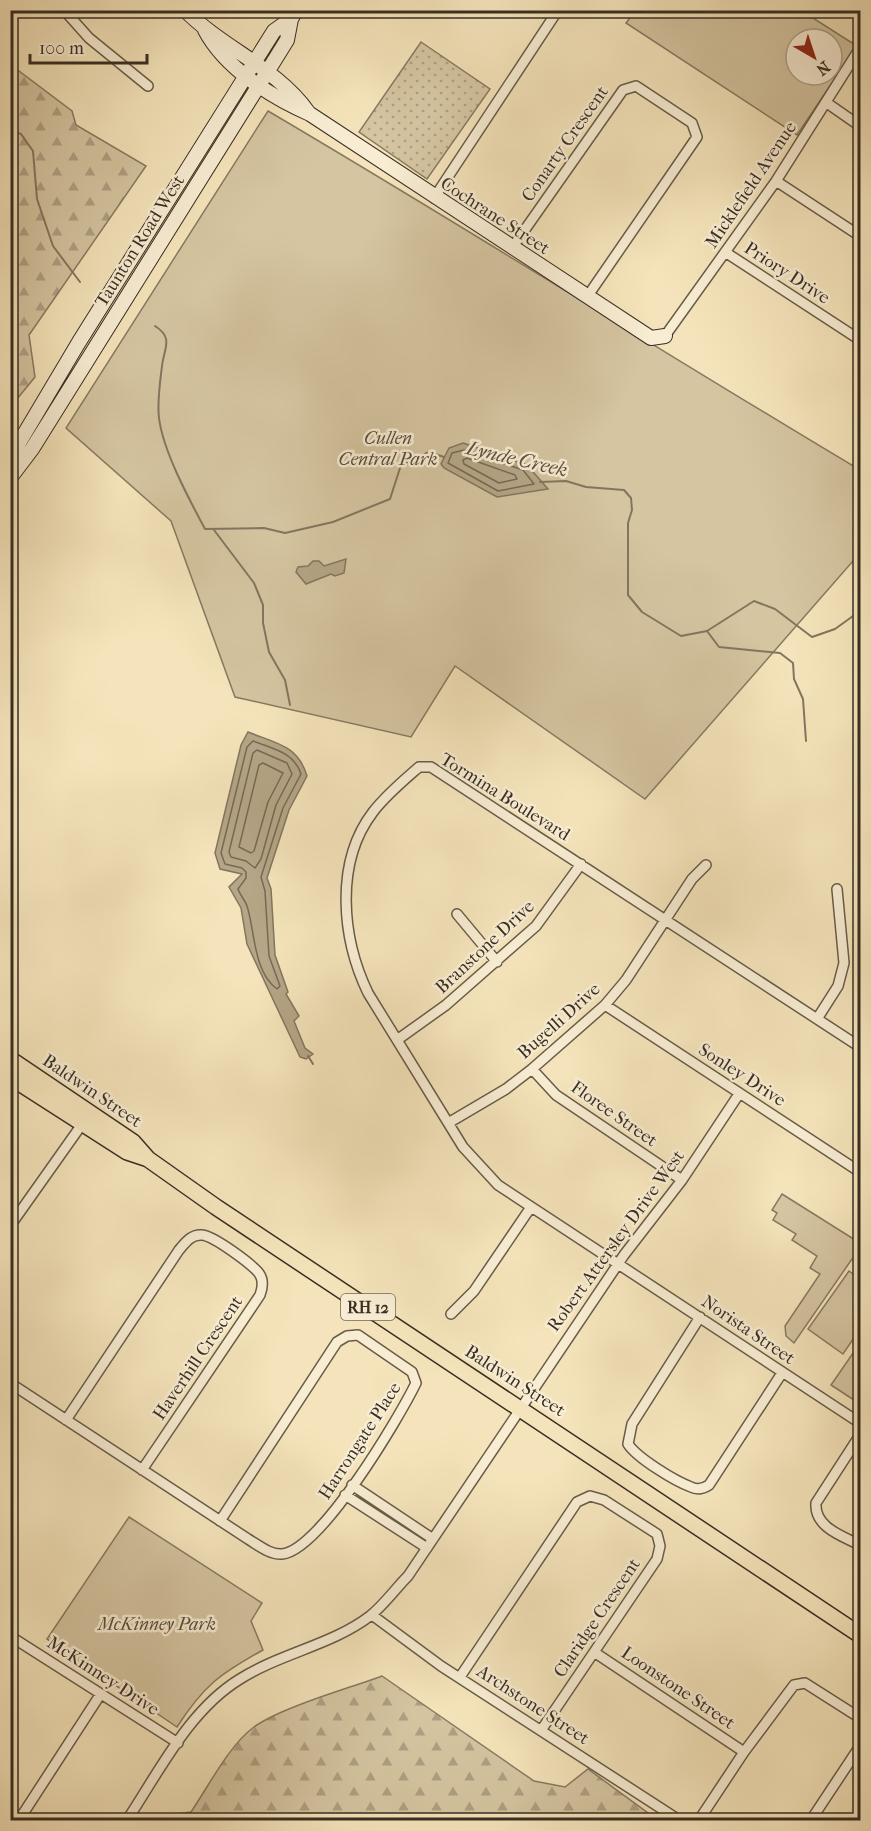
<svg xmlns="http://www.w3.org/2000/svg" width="871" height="1831" font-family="'IM FELL French Canon',serif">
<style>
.grass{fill:url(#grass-dots);stroke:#867a62;stroke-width:1.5}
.forest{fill:url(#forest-firs);stroke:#867a62;stroke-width:1.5}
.green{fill:#d5c5a1;stroke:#867a62;stroke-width:1.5;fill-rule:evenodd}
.water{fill:#b5a687;stroke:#83765f;stroke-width:1.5}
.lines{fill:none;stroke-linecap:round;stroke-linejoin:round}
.shore{stroke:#766a55;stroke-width:1.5}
.stream{stroke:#83765f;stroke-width:2}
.street-casing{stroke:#675c49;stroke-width:12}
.secondary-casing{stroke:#382e23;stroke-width:16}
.primary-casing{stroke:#382e23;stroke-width:18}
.street{stroke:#f8edd3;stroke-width:9}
.secondary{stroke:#f8edd3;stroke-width:14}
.primary{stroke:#f5e4bb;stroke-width:15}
.labels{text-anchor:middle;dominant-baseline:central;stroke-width:5;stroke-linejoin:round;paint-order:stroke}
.shield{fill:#f8edd3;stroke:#726758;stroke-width:1.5}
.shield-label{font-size:16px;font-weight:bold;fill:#382e23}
.street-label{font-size:18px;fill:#382e23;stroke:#f8edd3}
.park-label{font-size:18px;font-style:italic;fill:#574c3c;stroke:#f8edd3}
.water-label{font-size:20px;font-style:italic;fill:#5e5241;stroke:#f8edd3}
</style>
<defs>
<pattern id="grass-dots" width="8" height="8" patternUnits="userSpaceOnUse" patternTransform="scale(1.5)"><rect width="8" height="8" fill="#d5c5a1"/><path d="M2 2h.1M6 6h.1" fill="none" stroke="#aea083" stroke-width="1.8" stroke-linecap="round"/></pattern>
<pattern id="forest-firs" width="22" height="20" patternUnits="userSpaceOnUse" patternTransform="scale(1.5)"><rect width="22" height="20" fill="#d5c5a1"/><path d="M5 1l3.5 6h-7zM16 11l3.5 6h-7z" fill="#aea083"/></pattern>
</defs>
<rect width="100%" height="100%" fill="#f5e4bb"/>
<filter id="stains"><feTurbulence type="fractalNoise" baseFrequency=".00333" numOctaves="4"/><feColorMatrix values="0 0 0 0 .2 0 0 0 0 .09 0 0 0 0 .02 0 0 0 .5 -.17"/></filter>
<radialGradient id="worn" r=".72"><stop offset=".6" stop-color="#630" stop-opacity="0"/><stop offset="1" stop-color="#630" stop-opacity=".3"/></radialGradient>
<path class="grass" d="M 421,42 L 490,89 L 427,179 L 359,132 Z"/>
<path class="forest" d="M 11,65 L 72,111 L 76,125 L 146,166 L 29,335 L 35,377 L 13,404 Z
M 382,1676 L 534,1781 L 565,1787 L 588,1769 L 648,1813 L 643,1820 L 165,1820 L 169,1815 L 191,1812 C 208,1787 230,1744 254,1727 C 282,1707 347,1689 382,1676 Z"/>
<path class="green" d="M 635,11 L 802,11 L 857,46 L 797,135 L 626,23 ZM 796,39 L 832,39 L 832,75 L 796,75 Z
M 268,111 C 467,228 662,352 860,470 L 860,553 L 645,799 L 455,666 L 411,737 L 235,697 L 171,521 L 66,428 Z
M 782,1194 L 860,1243 L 860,1258 L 852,1259 L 794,1343 L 786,1336 L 785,1326 L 820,1274 L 810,1268 L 817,1256 L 792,1240 L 796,1234 L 773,1220 L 777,1213 L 772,1210 Z
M 849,1271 L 860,1279 L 860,1329 L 843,1354 L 808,1329 Z
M 860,1343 L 860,1404 L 831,1385 Z
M 129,1517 L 262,1603 L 251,1621 L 263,1650 C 220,1674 204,1685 177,1727 L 47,1639 Z"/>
<path class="water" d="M 463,443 L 527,465 L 548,489 L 497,497 L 444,468 L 441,464 L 449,448 Z
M 346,559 L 344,573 L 335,576 L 331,574 L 306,584 L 296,572 L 298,567 L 308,566 L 313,561 L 319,561 L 324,566 Z
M 248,732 C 275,743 298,745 307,776 L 289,810 L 267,878 L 271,889 L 275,955 L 288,992 L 286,994 L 299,1016 L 294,1021 L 305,1048 L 313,1054 L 306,1059 L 300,1057 L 247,944 L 241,908 L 229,887 L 242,874 L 220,869 L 215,853 L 241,745 Z"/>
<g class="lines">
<path class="shore" d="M 464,450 L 523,470 L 534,484 L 498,491 L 448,463 L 452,453 Z
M 467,458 L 515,475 L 517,479 L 499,483 L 464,464 L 463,460 Z
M 253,741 C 273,749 294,752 301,774 L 283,808 L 261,877 L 265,891 L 269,956 L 280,986 L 277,989 C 253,972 255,930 247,906 C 245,900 240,895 238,889 L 246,878 L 246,872 L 242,868 L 225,864 L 221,853 L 247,747 Z
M 257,750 L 287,763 L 292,774 L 276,805 L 261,859 L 255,868 L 246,861 L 231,857 L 229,852 L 253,753 Z
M 263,763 L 283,773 L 268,802 L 254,851 L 251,853 L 239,847 L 259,765 Z"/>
<path class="stream" d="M 10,130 L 21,134 L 33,151 L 37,199 L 53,246 L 80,282
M 155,326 C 174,338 164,348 162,366 C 160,382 157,402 159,418 C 163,451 189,499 205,529 L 264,528 L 285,533 L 333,522 L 390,499 L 401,465 L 429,452 L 444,457
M 540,482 L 566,481 L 586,487 L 624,490 L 631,498 L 632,510 L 628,523 L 628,595 L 642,612 L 681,636 L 707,631 L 754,601 L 775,609 L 812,637 L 835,629 L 860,611
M 214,530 L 254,583 L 263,605 L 263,623 L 269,652 L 285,680 L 290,705
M 707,631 L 719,647 L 780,653 L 793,663 L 794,679 L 803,699 L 806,741
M 308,1056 L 313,1064"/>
<defs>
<path id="street" d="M 64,10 L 89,38 L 148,86
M 827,103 L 860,126
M 776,181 L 860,236
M 434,198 L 558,10
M 512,248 L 623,90 L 636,86 L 692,123 L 697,137 L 587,297
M 725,252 L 860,340
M 665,336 L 776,181 L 860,48
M 10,429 L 20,442
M 457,914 L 497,962
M 605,1005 L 860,1172
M 817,1019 L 838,986 L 844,963 L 837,889
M 397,1040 L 446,1005 L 536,926 L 581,864
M 860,1047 L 431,767 L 419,767 C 403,781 386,795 373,812 C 334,863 342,939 368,993 L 463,1147 L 498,1185 L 860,1423
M 532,1069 L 556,1095 L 682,1180
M 450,1122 L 506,1089 L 532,1069 L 605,1005 L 626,980 L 692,879 L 706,865
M 10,1226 L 85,1120
M 451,1314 L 474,1291 L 531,1207
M 700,1317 L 632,1424 L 628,1444 C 637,1458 675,1481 691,1487 C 697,1490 703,1489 709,1485 L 782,1373
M 10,1383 L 248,1539 C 258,1545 270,1555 282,1554 C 320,1551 399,1418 416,1383 L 412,1372 L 358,1335 L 347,1336 L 337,1342 L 220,1521
M 66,1420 L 179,1250 C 185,1243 191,1234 202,1235 C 214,1236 250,1263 258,1272 C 264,1279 263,1287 260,1295 L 142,1470
M 860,1435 L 816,1503 C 814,1527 842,1536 860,1545
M 352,1485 L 433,1539
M 345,1495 L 427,1548
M 372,1615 L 441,1666 L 679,1820
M 10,1636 L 178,1743
M 594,1652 L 744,1752
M 460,1677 L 577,1502 L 590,1496 L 604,1500 L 657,1534 L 660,1546 L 657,1559 L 542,1729
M 19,1820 L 100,1695
M 127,1820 C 159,1772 189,1710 240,1679 C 281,1653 332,1645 370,1616 C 384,1605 396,1588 408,1576 L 624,1255 L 682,1180 L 739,1094
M 699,1820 L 744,1752 L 794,1685 L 805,1683 L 860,1718
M 811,1820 L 860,1746"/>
<path id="secondary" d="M 185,10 C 222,48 277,68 308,112
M 205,30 C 225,68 271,97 310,114 L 651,338 L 665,336
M 10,458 L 79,342 L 274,31 L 291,19 L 296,10
M 10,478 L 32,449 L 274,61 L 287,40 L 291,19"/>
<path id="primary" d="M 10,1059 L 133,1142 L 148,1159 L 216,1207 L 860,1635
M 10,1077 L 127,1152 L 148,1159"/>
</defs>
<use href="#street" class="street-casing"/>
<use href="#secondary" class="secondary-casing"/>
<use href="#primary" class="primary-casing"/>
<use href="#street" class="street"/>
<use href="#secondary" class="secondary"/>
<use href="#primary" class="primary"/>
</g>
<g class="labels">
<rect class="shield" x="341" y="1294" width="54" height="26" rx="4.5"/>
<g class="shield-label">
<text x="368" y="1307">RH 12</text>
</g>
<g class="street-label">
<text transform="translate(565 144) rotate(-55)">Conarty Crescent</text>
<text transform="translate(751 185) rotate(-56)">Micklefield Avenue</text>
<text transform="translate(495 216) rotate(33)">Cochrane Street</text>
<text transform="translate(140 241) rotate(-58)">Taunton Road West</text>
<text transform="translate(787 273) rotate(33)">Priory Drive</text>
<text transform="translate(505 797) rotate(32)">Tormina Boulevard</text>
<text transform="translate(485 947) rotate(-43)">Branstone Drive</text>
<text transform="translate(559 1021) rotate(-42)">Bugelli Drive</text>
<text transform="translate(742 1075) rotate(33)">Sonley Drive</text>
<text transform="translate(92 1091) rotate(34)">Baldwin Street</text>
<text transform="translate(614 1114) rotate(35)">Floree Street</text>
<text transform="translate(616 1241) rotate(-54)">Robert Attersley Drive West</text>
<text transform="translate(748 1330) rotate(34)">Norista Street</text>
<text transform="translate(198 1358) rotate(-56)">Haverhill Crescent</text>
<text transform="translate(515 1381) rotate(33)">Baldwin Street</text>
<text transform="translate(360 1441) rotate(-57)">Harrongate Place</text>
<text transform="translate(597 1618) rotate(-56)">Claridge Crescent</text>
<text transform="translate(103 1676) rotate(33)">McKinney Drive</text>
<text transform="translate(678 1688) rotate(34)">Loonstone Street</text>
<text transform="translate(533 1705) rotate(33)">Archstone Street</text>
</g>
<g class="park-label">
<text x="388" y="438">Cullen<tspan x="388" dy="21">Central Park</tspan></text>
<text x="157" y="1624">McKinney Park</text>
</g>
<g class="water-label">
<text transform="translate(517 459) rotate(13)">Lynde Creek</text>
</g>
</g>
<rect width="871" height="1831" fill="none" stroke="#f5e4bb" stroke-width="36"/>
<rect x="12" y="12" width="847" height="1807" fill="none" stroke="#382e23" stroke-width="3"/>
<rect x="18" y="18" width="835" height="1795" fill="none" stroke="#382e23" stroke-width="1.5"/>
<g transform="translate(814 57) rotate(141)"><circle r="28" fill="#f8edd3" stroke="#aba18d" stroke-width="1.5"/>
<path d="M0-4.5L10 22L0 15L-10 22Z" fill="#8f2418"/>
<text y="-9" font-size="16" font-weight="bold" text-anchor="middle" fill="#382e23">N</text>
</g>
<path d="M30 54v9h117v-9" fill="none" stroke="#382e23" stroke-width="3"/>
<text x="39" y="54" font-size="18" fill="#382e23" stroke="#f8edd3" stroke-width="4.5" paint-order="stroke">100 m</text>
<rect width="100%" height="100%" filter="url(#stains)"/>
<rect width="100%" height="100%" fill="url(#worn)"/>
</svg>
